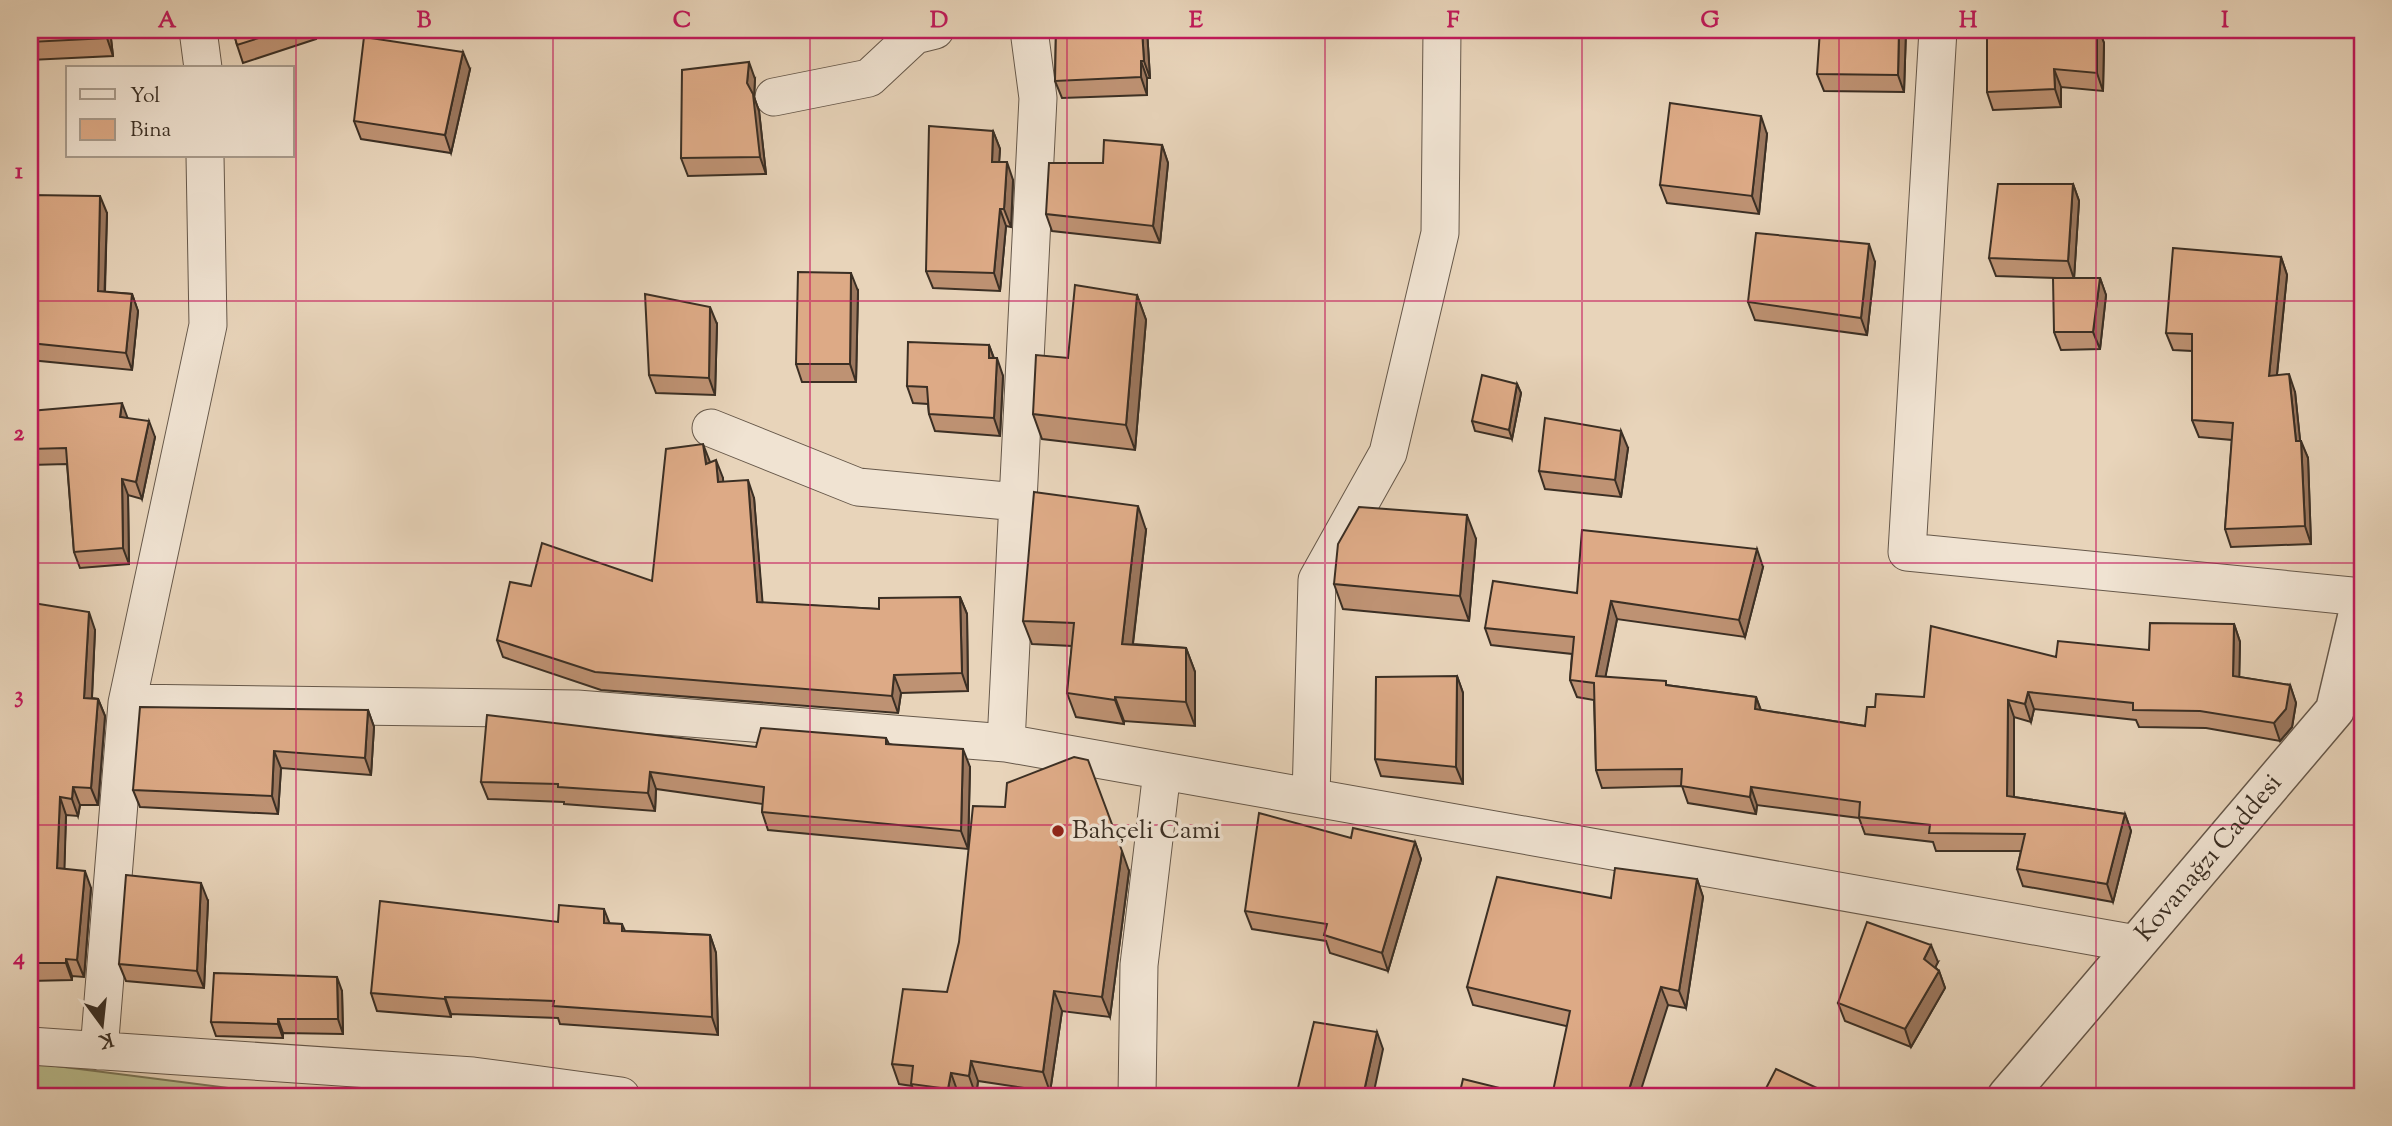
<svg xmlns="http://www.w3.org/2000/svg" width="2392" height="1126" font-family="'Sorts Mill Goudy',serif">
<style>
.green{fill:#b9bc8d;stroke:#7a7658;stroke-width:2}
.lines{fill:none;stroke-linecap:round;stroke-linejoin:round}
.minor-casing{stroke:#66584a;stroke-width:39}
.tertiary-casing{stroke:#66584a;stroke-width:41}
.minor{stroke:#f0e3d2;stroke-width:37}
.tertiary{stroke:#f0e3d2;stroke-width:38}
.wall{fill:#be9273;stroke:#3b2f24;stroke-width:2}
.shaded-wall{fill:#9b775e;stroke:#3b2f24;stroke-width:2}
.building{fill:#ddaa86;stroke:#3b2f24;stroke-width:2}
.grid{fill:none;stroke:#c2185b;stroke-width:2;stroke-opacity:0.55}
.poi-dot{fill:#8f2418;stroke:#f0e3d2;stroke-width:2.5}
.labels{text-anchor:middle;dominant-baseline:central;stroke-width:7;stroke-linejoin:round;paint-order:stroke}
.poi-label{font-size:26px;fill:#3b2f24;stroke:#f0e3d2;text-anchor:start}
.street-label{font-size:26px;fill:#3b2f24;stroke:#f0e3d2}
.neatline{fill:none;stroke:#c2185b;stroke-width:2.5}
.grid-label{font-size:23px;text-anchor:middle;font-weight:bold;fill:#c2185b}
</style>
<rect width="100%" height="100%" fill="#e8d4ba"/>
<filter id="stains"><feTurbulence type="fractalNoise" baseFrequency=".00286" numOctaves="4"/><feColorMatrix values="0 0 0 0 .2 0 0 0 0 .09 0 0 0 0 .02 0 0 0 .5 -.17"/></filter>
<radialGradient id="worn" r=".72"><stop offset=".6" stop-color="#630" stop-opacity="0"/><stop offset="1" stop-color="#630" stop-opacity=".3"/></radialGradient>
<path class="green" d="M 40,1064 L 292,1096 L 30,1096 L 30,1065 Z"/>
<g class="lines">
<defs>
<path id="minor" d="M 198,30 L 203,68
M 1938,30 L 1907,552 L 2362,597
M 774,97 L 869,78 L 915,35 L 935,30
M 711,428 L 858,487 L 1018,502
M 127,703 L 577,709 L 1006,743 L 2136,944
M 1006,743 L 1038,98 L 1029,30
M 1311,797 L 1317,580 L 1388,453 L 1440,233 L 1442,30
M 30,1046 L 473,1076 L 621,1096
M 99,1051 L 127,703 L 208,325 L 205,156
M 1137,1096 L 1139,965 L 1162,771"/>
<g id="tertiary">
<path id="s1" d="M 2007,1096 L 2335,710 L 2362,596"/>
</g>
</defs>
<use href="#minor" class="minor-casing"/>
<use href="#tertiary" class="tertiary-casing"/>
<use href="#minor" class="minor"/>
<use href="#tertiary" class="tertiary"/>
</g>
<path class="wall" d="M 30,30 L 110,30 L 113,56 L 30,60 Z
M 233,30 L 314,30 L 316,39 L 243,63 L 237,45 Z
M 1056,30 L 1147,30 L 1150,78 L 1147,78 L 1147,95 L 1062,98 L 1055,81 Z
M 1906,30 L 1904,92 L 1824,91 L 1817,74 Z
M 1987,30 L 2099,30 L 2104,43 L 2103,91 L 2061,87 L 2061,107 L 1993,110 L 1987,92 Z
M 470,69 L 451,153 L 361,139 L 354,121 Z
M 755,79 L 754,97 L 759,111 L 766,174 L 688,176 L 681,158 Z
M 993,131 L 1000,149 L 999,162 L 1013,180 L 1011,227 L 1006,226 L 1000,291 L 933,288 L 926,271 Z
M 1767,134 L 1759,214 L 1667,203 L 1660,185 Z
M 1162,145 L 1168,163 L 1160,243 L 1052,231 L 1046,214 L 1103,163 Z
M 2073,184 L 2079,201 L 2074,278 L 2100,278 L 2106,295 L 2100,349 L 2061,350 L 2054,332 L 2056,278 L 1996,276 L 1989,258 Z
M 30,195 L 107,213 L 105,292 L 132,294 L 138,311 L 132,370 L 30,360 Z
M 2281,257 L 2287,275 L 2277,375 L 2295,392 L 2300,441 L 2308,458 L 2311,544 L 2231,547 L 2225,529 L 2232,440 L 2199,437 L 2192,420 L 2192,351 L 2173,350 L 2166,333 Z
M 1875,262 L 1867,335 L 1755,320 L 1748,302 Z
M 858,291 L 856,382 L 802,382 L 796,364 Z
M 1137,295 L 1146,320 L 1135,450 L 1042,439 L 1033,414 L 1068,358 Z
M 717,324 L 715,395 L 656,393 L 649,375 Z
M 989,345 L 994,358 L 1003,376 L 1000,436 L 935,431 L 929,414 L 928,404 L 913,403 L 907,386 Z
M 1517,384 L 1521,393 L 1512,439 L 1475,431 L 1472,421 Z
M 30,411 L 127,418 L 155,437 L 142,499 L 128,495 L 129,564 L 80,568 L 74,552 L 67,464 L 30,465 Z
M 1628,448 L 1621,497 L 1545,489 L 1539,471 Z
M 710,463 L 723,478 L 723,482 L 754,498 L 762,603 L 879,609 L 960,597 L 967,614 L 968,691 L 901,693 L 898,713 L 601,690 L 503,657 L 497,640 L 531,586 L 652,581 Z
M 1146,530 L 1133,644 L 1186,648 L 1195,672 L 1195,726 L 1124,721 L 1124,724 L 1076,717 L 1067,693 L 1072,646 L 1032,644 L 1023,621 Z
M 1476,539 L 1469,621 L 1343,609 L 1334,584 Z
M 1763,567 L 1745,637 L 1617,619 L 1605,677 L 1756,697 L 1761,710 L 1865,726 L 1875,707 L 1924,697 L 2056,657 L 2149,650 L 2234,624 L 2240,642 L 2239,677 L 2290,685 L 2296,703 L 2292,727 L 2280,741 L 2206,728 L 2139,727 L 2136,720 L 2034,709 L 2031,722 L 2014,717 L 2014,797 L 2125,814 L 2131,831 L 2113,902 L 2023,886 L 2017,869 L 2021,851 L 1936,851 L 1933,842 L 1865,834 L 1859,818 L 1757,805 L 1756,814 L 1688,803 L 1682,786 L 1602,788 L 1596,770 L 1594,700 L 1577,697 L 1570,680 L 1572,654 L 1491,645 L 1485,628 L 1577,593 Z
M 30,609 L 95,630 L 92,698 L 98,699 L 105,716 L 98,805 L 80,805 L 78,816 L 66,815 L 64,869 L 91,888 L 84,977 L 72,976 L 72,980 L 30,981 Z
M 1457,676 L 1463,693 L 1463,784 L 1381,776 L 1375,759 Z
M 368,710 L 374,727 L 371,775 L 281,768 L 278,814 L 140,807 L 133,790 Z
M 886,738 L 889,744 L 970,767 L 968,849 L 768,830 L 762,812 L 763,804 L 656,789 L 655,811 L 564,804 L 564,802 L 488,799 L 481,782 L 756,747 Z
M 1351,838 L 1415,842 L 1421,859 L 1388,971 L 1330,953 L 1326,941 L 1252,929 L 1245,911 Z
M 1129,871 L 1110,1017 L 1062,1011 L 1050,1092 L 978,1081 L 976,1096 L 958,1093 L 958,1096 L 916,1096 L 912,1086 L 899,1084 L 892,1064 Z
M 1697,879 L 1703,897 L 1686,1008 L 1668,1005 L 1566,1026 L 1473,1005 L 1467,987 L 1611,898 Z
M 208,901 L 204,988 L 126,981 L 119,964 Z
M 558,922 L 622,924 L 625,931 L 710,935 L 716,953 L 718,1035 L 560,1024 L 558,1018 L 451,1014 L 451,1017 L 377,1011 L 371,993 Z
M 1938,962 L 1935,967 L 1939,971 L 1945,988 L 1911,1047 L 1845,1021 L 1838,1003 Z
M 342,991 L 343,1034 L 283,1033 L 283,1038 L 216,1036 L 211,1022 Z"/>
<path class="shaded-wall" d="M 106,30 L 110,30 L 113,56 L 107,38 Z
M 1142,30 L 1147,30 L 1150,78 L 1144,61 Z
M 1899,30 L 1906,30 L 1904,92 L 1898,75 Z
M 2097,30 L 2099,30 L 2104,43 L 2103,91 L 2097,73 Z
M 463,52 L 470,69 L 451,153 L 445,135 Z
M 1141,61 L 1147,78 L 1147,95 L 1141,77 Z
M 749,62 L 755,79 L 754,97 L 759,111 L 766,174 L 760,157 L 747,83 Z
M 2054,69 L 2061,87 L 2061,107 L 2055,89 Z
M 1761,116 L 1767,134 L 1759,214 L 1752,196 Z
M 993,131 L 1000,149 L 998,179 L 992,162 Z
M 1162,145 L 1168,163 L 1160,243 L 1153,226 Z
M 1007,162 L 1013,180 L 1011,227 L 1004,209 Z
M 2073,184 L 2079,201 L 2074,279 L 2068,261 Z
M 100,196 L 107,213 L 104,309 L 98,291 Z
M 1000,209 L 1006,226 L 1000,291 L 994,273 Z
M 1869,244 L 1875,262 L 1867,335 L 1861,318 Z
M 2281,257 L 2287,275 L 2275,393 L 2269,376 Z
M 851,273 L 858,291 L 856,382 L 850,364 Z
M 2100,278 L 2106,295 L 2100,349 L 2093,332 Z
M 132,294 L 138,311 L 132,370 L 126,353 Z
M 1137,295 L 1146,320 L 1135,450 L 1126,425 Z
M 710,307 L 717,324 L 715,395 L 709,378 Z
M 989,345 L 995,362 L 989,358 Z
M 997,358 L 1003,376 L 1000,436 L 994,418 Z
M 2289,374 L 2295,392 L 2302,458 L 2296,441 Z
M 1517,384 L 1521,393 L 1512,439 L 1509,430 Z
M 122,403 L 128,419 L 120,417 Z
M 149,421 L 155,437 L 142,499 L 136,482 Z
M 1621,431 L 1628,448 L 1621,497 L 1615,480 Z
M 2301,441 L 2308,458 L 2311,544 L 2305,526 Z
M 703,444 L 710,462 L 712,482 L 706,464 Z
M 716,460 L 723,478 L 724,500 L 718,482 Z
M 122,479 L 128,495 L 129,564 L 123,548 Z
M 748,480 L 754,498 L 764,620 L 757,602 Z
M 1138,506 L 1146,530 L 1130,667 L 1122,644 Z
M 1467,515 L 1476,539 L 1469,621 L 1460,596 Z
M 1757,549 L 1763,567 L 1745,637 L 1739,620 Z
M 960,597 L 967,614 L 968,691 L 962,673 Z
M 1611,601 L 1617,619 L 1602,694 L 1596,676 Z
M 89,612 L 95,630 L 91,716 L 84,698 Z
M 2234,624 L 2240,642 L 2239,693 L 2233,676 Z
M 1186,648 L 1195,672 L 1195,726 L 1186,702 Z
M 894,675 L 901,693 L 898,713 L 892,696 Z
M 1457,676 L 1463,693 L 1463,784 L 1456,767 Z
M 2290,685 L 2296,703 L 2292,727 L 2280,741 L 2274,723 Z
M 2028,692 L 2034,709 L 2031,722 L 2025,704 Z
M 1115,697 L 1124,721 L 1124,724 L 1115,700 Z
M 1756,697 L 1762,714 L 1755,709 Z
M 98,699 L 105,716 L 98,805 L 91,788 Z
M 2008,700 L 2014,717 L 2014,813 L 2007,796 Z
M 368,710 L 374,727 L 371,775 L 365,758 Z
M 963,749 L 970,767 L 968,849 L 961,831 Z
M 274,751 L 281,768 L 278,814 L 272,796 Z
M 650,772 L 656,789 L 655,811 L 648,793 Z
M 73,787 L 80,805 L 78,816 L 72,799 Z
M 1751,787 L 1757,805 L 1756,814 L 1750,797 Z
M 60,797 L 66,815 L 64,885 L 57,868 Z
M 2125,814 L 2131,831 L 2113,902 L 2107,884 Z
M 1415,842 L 1421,859 L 1388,971 L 1382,953 Z
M 1122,851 L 1129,871 L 1110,1017 L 1102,997 Z
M 85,871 L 91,888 L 84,977 L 77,960 Z
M 1697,879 L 1703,897 L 1686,1008 L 1679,991 Z
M 201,883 L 208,901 L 204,988 L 197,971 Z
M 604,909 L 611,927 L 604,923 Z
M 710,935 L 716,953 L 718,1035 L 712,1017 Z
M 1931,945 L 1938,962 L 1931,976 L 1924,959 Z
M 66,959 L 72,976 L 72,980 L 66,963 Z
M 1939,971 L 1945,988 L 1911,1047 L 1905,1029 Z
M 337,977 L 342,991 L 343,1034 L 338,1019 Z
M 1661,987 L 1668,1005 L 1639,1096 L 1627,1096 Z
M 1054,991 L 1062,1011 L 1050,1092 L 1043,1072 Z
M 445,997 L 451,1014 L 451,1017 L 445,999 Z
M 278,1019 L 283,1033 L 283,1038 L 278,1024 Z
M 1377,1032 L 1383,1049 L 1373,1096 L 1363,1096 Z
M 971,1061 L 978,1081 L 976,1096 L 969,1076 Z
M 951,1073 L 958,1093 L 958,1096 L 951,1096 L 948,1089 Z"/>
<path class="building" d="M 30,30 L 106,30 L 107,38 L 30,42 Z
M 233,30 L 284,30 L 237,45 Z
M 1056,30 L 1142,30 L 1144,61 L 1141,61 L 1141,77 L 1055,81 Z
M 1820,30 L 1899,30 L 1898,75 L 1817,74 Z
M 1987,30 L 2097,30 L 2097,73 L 2054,69 L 2055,89 L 1987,92 Z
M 364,37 L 463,52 L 445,135 L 354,121 Z
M 749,62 L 747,83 L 753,94 L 760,157 L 681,158 L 682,70 Z
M 1670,103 L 1761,116 L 1752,196 L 1660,185 Z
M 929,126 L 993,131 L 992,162 L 1007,162 L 1004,209 L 1000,209 L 994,273 L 926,271 Z
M 1104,140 L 1162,145 L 1153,226 L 1046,214 L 1049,163 L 1103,163 Z
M 1998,184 L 2073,184 L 2068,261 L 1989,258 Z
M 30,195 L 100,196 L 98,291 L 132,294 L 126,353 L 30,343 Z
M 1756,233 L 1869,244 L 1861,318 L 1748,302 Z
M 2173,248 L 2281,257 L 2269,376 L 2289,374 L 2296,441 L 2301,441 L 2305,526 L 2225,529 L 2233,423 L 2192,420 L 2192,334 L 2166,333 Z
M 798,272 L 851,273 L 850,364 L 796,364 Z
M 2053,278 L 2100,278 L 2093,332 L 2054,332 Z
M 1075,285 L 1137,295 L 1126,425 L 1033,414 L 1036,355 L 1068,358 Z
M 645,294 L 710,307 L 709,378 L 649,375 Z
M 908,342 L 989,345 L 989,358 L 997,358 L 994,418 L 929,414 L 927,387 L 907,386 Z
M 1482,375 L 1517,384 L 1509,430 L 1472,421 Z
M 122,403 L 120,417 L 149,421 L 136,482 L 122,479 L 123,548 L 74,552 L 66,448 L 30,449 L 30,411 Z
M 1545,418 L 1621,431 L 1615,480 L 1539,471 Z
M 703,444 L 706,464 L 716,460 L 718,482 L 748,480 L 757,602 L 879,609 L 879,598 L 960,597 L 962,673 L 894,675 L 892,696 L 595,672 L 497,640 L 510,582 L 531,586 L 542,543 L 652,581 L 666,449 Z
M 1034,492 L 1138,506 L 1122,644 L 1186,648 L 1186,702 L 1115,697 L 1115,700 L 1067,693 L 1074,623 L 1023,621 Z
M 1359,507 L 1467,515 L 1460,596 L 1334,584 L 1338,544 Z
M 1582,530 L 1757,549 L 1739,620 L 1611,601 L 1596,676 L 1666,681 L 1666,685 L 1756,697 L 1755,709 L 1865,726 L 1867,707 L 1875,707 L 1876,694 L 1924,697 L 1931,626 L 2056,657 L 2058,641 L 2149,650 L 2150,623 L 2234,624 L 2233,676 L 2290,685 L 2286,709 L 2274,723 L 2200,711 L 2133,710 L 2133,703 L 2028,692 L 2025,704 L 2008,700 L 2007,796 L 2125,814 L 2107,884 L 2017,869 L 2025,834 L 1929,833 L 1930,825 L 1859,817 L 1860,802 L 1751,787 L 1750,797 L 1681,786 L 1682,769 L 1596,770 L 1594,683 L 1570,680 L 1574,637 L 1485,628 L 1493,581 L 1577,593 Z
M 33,603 L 89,612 L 84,698 L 98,699 L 91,788 L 73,787 L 72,799 L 60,797 L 57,868 L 85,871 L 77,960 L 66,959 L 66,963 L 30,963 L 30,609 L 33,609 Z
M 1457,676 L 1456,767 L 1375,759 L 1376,677 Z
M 140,707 L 368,710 L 365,758 L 274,751 L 272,796 L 133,790 Z
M 487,715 L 756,747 L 761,728 L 886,738 L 886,744 L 963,749 L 961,831 L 762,812 L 764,787 L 650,772 L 648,793 L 558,787 L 558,784 L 481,782 Z
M 1074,757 L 1088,760 L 1122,851 L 1102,997 L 1054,991 L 1043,1072 L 971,1061 L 969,1076 L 951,1073 L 948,1089 L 911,1084 L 913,1066 L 892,1064 L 903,989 L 947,992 L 959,942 L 973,806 L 1005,807 L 1007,783 Z
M 1259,813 L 1351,838 L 1353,828 L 1415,842 L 1382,953 L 1324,935 L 1327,924 L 1245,911 Z
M 1615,868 L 1697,879 L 1679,991 L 1661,987 L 1627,1096 L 1552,1096 L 1570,1011 L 1467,987 L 1497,877 L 1611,898 Z
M 126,875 L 201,883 L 197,971 L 119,964 Z
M 380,901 L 558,922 L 559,905 L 604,909 L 604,923 L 622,924 L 622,931 L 710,935 L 712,1017 L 553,1006 L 554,1001 L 445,997 L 445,999 L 371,993 Z
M 1867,922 L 1931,945 L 1924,959 L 1939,971 L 1905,1029 L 1838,1003 Z
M 214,973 L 337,977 L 338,1019 L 278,1019 L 278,1024 L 211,1022 Z
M 1314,1022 L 1377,1032 L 1363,1096 L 1296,1096 Z
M 1776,1069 L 1834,1096 L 1762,1096 Z
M 1463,1079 L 1532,1096 L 1459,1096 Z"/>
<path class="grid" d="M 296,30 L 296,1096M 553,30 L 553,1096M 810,30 L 810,1096M 1067,30 L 1067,1096M 1325,30 L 1325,1096M 1582,30 L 1582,1096M 1839,30 L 1839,1096M 2096,30 L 2096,1096M 30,301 L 2362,301M 30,563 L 2362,563M 30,825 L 2362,825"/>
<circle class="poi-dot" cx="1058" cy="831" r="7"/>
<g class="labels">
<g class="poi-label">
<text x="1072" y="831">Bahçeli Cami</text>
</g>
<g class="street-label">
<text stroke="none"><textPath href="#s1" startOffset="312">Kovanağzı Caddesi</textPath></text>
</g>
</g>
<rect width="2392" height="1126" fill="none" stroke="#e8d4ba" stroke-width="77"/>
<rect x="66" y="66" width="228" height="91" fill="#f0e3d2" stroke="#a89b8c" stroke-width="2"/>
<rect x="80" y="89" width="35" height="10" fill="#f0e3d2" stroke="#a89b8c" stroke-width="2"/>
<text x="130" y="102" font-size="21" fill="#3b2f24">Yol</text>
<rect x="80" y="119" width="35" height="21" fill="#ddaa86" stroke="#a89b8c" stroke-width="2"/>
<text x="130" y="136" font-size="21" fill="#3b2f24">Bina</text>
<g transform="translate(102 1025) rotate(165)" stroke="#f0e3d2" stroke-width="5" paint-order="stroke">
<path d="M0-5L12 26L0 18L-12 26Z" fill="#3b2f24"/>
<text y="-10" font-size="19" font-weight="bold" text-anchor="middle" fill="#3b2f24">K</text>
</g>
<rect x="38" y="38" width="2316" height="1050" class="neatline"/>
<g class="grid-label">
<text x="167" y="27">A</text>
<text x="424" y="27">B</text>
<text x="682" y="27">C</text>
<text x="939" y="27">D</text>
<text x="1196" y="27">E</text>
<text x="1453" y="27">F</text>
<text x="1710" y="27">G</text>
<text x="1968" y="27">H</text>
<text x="2225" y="27">I</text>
<text x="19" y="178">1</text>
<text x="19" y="440">2</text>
<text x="19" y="702">3</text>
<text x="19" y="964">4</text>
</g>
<rect width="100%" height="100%" filter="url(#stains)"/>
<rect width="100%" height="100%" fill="url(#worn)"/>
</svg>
